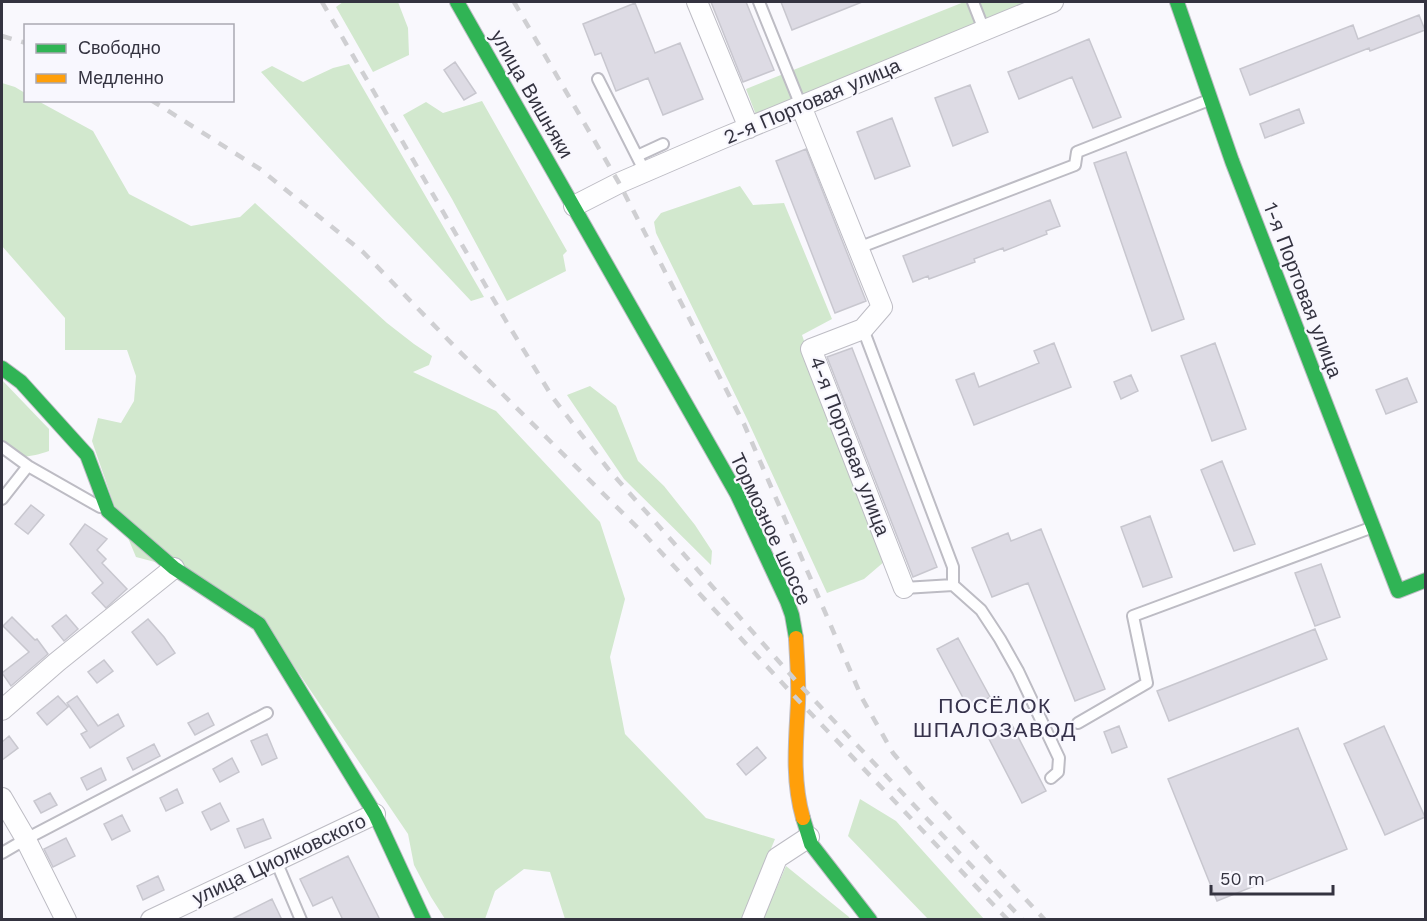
<svg xmlns="http://www.w3.org/2000/svg" width="1427" height="921" font-family="'Work Sans',sans-serif">
<style>
.green{fill:#d2e8ce}
.building{fill:#dddbe4;stroke:#c8c7cf;stroke-width:1.5}
.lines{fill:none;stroke-linecap:round;stroke-linejoin:round}
.lane-casing{stroke:#bdbcc4;stroke-width:14}
.street-casing{stroke:#bdbcc4;stroke-width:22}
.fast-casing{stroke:#bdbcc4;stroke-width:16}
.slow-casing{stroke:#bdbcc4;stroke-width:16}
.lane{stroke:#fefeff;stroke-width:10}
.street{stroke:#fefeff;stroke-width:20}
.fast{stroke:#30b455;stroke-width:14}
.slow{stroke:#ff9f0a;stroke-width:14}
.rail{stroke:#cfcfd2;stroke-width:4.5;stroke-dasharray:10 10;stroke-linecap:butt}
.labels{text-anchor:middle;dominant-baseline:central;stroke-width:4.5;stroke-linejoin:round;paint-order:stroke}
.street-label{font-size:20px;fill:#343340;stroke:#f8f7fe}
.neighbourhood-label{font-size:21px;letter-spacing:1.5px;fill:#36324b;stroke:#f8f7fe}
</style>
<rect width="100%" height="100%" fill="#f9f8fd"/>
<path class="green" d="M 343,2 L 398,2 L 408,28 L 409,55 L 373,72 L 336,7 Z
M 964,2 L 1030,2 L 756,115 L 746,89 Z
M 349,64 L 484,297 L 471,301 L 391,216 L 261,72 L 272,66 L 303,82 L 333,68 Z
M 2,83 L 15,87 L 25,93 L 26,100 L 38,101 L 93,131 L 129,194 L 191,226 L 240,217 L 255,203 L 387,323 L 414,344 L 432,356 L 429,365 L 413,372 L 496,411 L 600,522 L 625,599 L 610,657 L 625,734 L 706,818 L 775,839 L 742,919 L 565,919 L 550,872 L 524,869 L 495,891 L 485,919 L 445,919 L 431,897 L 414,865 L 408,834 L 262,619 L 193,572 L 136,557 L 113,502 L 92,441 L 98,418 L 121,423 L 134,401 L 136,376 L 127,350 L 65,350 L 65,318 L 2,246 Z
M 482,101 L 567,251 L 563,255 L 566,271 L 507,301 L 452,199 L 403,115 L 426,102 L 443,113 Z
M 740,186 L 753,205 L 784,203 L 832,319 L 802,335 L 822,393 L 885,561 L 864,579 L 827,593 L 747,419 L 656,233 L 654,222 L 661,213 Z
M 2,380 L 49,429 L 49,451 C 30,457 20,460 2,450 Z
M 590,386 L 616,406 L 638,461 L 664,486 L 695,525 L 712,551 L 711,565 L 624,479 L 567,395 Z
M 860,799 L 896,821 L 984,919 L 928,919 L 848,836 Z
M 786,866 L 849,917 L 850,919 L 763,919 Z"/>
<path class="building" d="M 711,2 L 746,2 L 774,70 L 743,82 Z
M 781,2 L 862,2 L 792,30 Z
M 635,3 L 655,53 L 680,43 L 703,99 L 663,115 L 648,78 L 616,91 L 601,53 L 595,55 L 583,24 Z
M 1419,15 L 1425,30 L 1370,51 L 1369,48 L 1250,95 L 1240,69 L 1353,25 L 1358,39 Z
M 1089,39 L 1121,117 L 1093,128 L 1072,77 L 1019,99 L 1008,72 Z
M 455,62 L 476,93 L 464,100 L 444,70 Z
M 970,85 L 988,132 L 953,146 L 935,98 Z
M 1299,109 L 1304,123 L 1265,138 L 1260,124 Z
M 892,118 L 910,166 L 875,179 L 857,132 Z
M 806,149 L 866,301 L 835,313 L 776,161 Z
M 1126,152 L 1184,319 L 1152,331 L 1094,163 Z
M 1050,200 L 1060,226 L 1046,231 L 1047,234 L 1004,251 L 1003,248 L 974,259 L 975,262 L 929,279 L 928,276 L 913,282 L 903,256 Z
M 1054,343 L 1071,387 L 974,425 L 956,380 L 974,373 L 979,387 L 1039,363 L 1034,351 Z
M 1215,343 L 1246,429 L 1212,441 L 1181,356 Z
M 852,348 L 937,567 L 913,577 L 827,357 Z
M 1131,375 L 1138,391 L 1121,399 L 1114,382 Z
M 1407,378 L 1417,402 L 1386,414 L 1376,390 Z
M 1222,461 L 1255,544 L 1234,551 L 1201,470 Z
M 31,505 L 44,515 L 28,534 L 15,524 Z
M 1150,516 L 1172,577 L 1143,587 L 1121,527 Z
M 85,524 L 107,539 L 97,550 L 106,559 L 102,563 L 127,589 L 106,608 L 92,593 L 103,583 L 70,544 Z
M 1041,529 L 1105,689 L 1075,701 L 1028,583 L 992,597 L 972,548 L 1008,533 L 1011,541 Z
M 1321,564 L 1340,617 L 1315,626 L 1295,573 Z
M 66,615 L 78,629 L 64,641 L 52,626 Z
M 12,617 L 35,640 L 37,639 L 48,654 L 11,686 L 2,673 L 29,652 L 3,626 Z
M 148,619 L 164,637 L 175,653 L 157,665 L 132,632 Z
M 1315,629 L 1327,659 L 1169,721 L 1157,691 Z
M 958,638 L 990,697 L 969,709 L 937,649 Z
M 104,660 L 113,671 L 97,683 L 88,672 Z
M 58,696 L 68,707 L 47,725 L 37,713 Z
M 77,696 L 98,726 L 118,714 L 124,726 L 90,748 L 81,734 L 87,731 L 67,703 Z
M 208,713 L 214,725 L 195,735 L 188,723 Z
M 1012,725 L 1046,791 L 1022,803 L 988,737 Z
M 1119,726 L 1127,747 L 1112,753 L 1104,732 Z
M 1384,726 L 1425,817 L 1385,835 L 1344,744 Z
M 1298,728 L 1347,849 L 1217,901 L 1168,779 Z
M 267,734 L 277,758 L 262,765 L 251,741 Z
M 9,736 L 18,748 L 2,760 L 2,742 Z
M 154,744 L 160,756 L 133,770 L 127,758 Z
M 757,747 L 766,758 L 746,775 L 737,764 Z
M 232,758 L 239,772 L 220,782 L 213,769 Z
M 101,768 L 106,780 L 87,790 L 81,778 Z
M 177,789 L 183,803 L 166,811 L 160,798 Z
M 50,793 L 57,805 L 41,813 L 34,801 Z
M 220,803 L 229,821 L 211,830 L 202,812 Z
M 122,815 L 130,831 L 112,840 L 104,824 Z
M 263,819 L 271,838 L 245,848 L 237,829 Z
M 66,838 L 75,856 L 53,867 L 44,849 Z
M 348,856 L 380,920 L 343,920 L 332,897 L 313,906 L 300,879 Z
M 158,876 L 164,890 L 143,900 L 137,886 Z
M 272,899 L 282,920 L 230,920 Z"/>
<g class="lines">
<defs>
<path id="lane" d="M 759,2 L 801,106
M 973,2 L 984,30
M 598,79 L 645,172
M 637,156 L 663,144
M 858,248 L 1075,165 L 1077,152 L 1209,100
M 863,329 L 953,567 L 953,585
M 2,447 L 28,466
M 2,499 L 28,466 L 100,507
M 904,588 L 953,585 L 981,610 L 1000,639 L 1018,671 L 1059,758 L 1058,772 L 1051,778
M 1078,723 L 1147,683 L 1133,616 L 1373,527
M 2,853 L 26,839 L 267,713
M 276,861 L 301,920"/>
<path id="street" d="M 697,2 L 749,128
M 801,106 L 882,307 L 863,329 L 811,349 L 904,588
M 574,206 L 619,183 L 721,139 L 1053,2
M 2,710 L 57,662 L 174,568
M 2,798 L 23,834 L 66,920
M 151,920 L 375,814
M 752,920 L 777,858 L 809,837"/>
<path id="fast" d="M 457,2 L 737,494 L 787,601 L 792,615 L 796,638
M 1177,2 L 1232,161 L 1398,591 L 1426,580
M 2,368 L 21,382 L 87,455 L 108,511 L 174,568 L 259,624 L 375,814 L 424,920
M 803,818 L 811,844 L 870,920"/>
<path id="slow" d="M 796,638 C 797,660 799,682 798,703 C 796,741 792,780 803,818"/>
</defs>
<use href="#lane" class="lane-casing"/>
<use href="#street" class="street-casing"/>
<use href="#fast" class="fast-casing"/>
<use href="#slow" class="slow-casing"/>
<use href="#lane" class="lane"/>
<use href="#street" class="street"/>
<use href="#fast" class="fast"/>
<use href="#slow" class="slow"/>
<path class="rail" d="M 322,2 L 506,321 L 553,398 L 609,470 L 798,683 L 1023,920
M 514,2 L 619,183 L 744,424 L 862,698 L 893,753 L 931,798 L 1045,920
M 2,36 L 26,43
M 151,100 L 260,169 L 363,252 L 459,351 L 646,536 L 798,700 L 1008,920"/>
</g>
<g class="labels">
<g class="street-label">
<text transform="translate(532 94) rotate(60)">улица Вишняки</text>
<text transform="translate(812 101) rotate(-23)">2-я Портовая улица</text>
<text transform="translate(1303 290) rotate(69)">1-я Портовая улица</text>
<text transform="translate(850 446) rotate(69)">4-я Портовая улица</text>
<text transform="translate(771 529) rotate(65)">Тормозное шоссе</text>
<text transform="translate(279 859) rotate(-25)">улица Циолковского</text>
</g>
<g class="neighbourhood-label">
<text x="995" y="705">ПОСЁЛОК<tspan x="995" dy="24">ШПАЛОЗАВОД</tspan></text>
</g>
</g>
<rect width="1427" height="921" fill="none" stroke="#343340" stroke-width="6"/>
<rect x="24" y="24" width="210" height="78" fill="#f8f7fe" stroke="#aaa9b2" stroke-width="1.5"/>
<rect x="36" y="44" width="30" height="9" fill="#30b455" stroke="#aaa9b2" stroke-width="1.5"/>
<text x="78" y="54" font-size="18" fill="#343340">Свободно</text>
<rect x="36" y="74" width="30" height="9" fill="#ff9f0a" stroke="#aaa9b2" stroke-width="1.5"/>
<text x="78" y="84" font-size="18" fill="#343340">Медленно</text>
<path d="M1211 885v9h122v-9" fill="none" stroke="#343340" stroke-width="3"/>
<text x="1220" y="885" font-size="18" fill="#343340" stroke="#f8f7fe" stroke-width="4.5" paint-order="stroke">50 m</text>
</svg>
